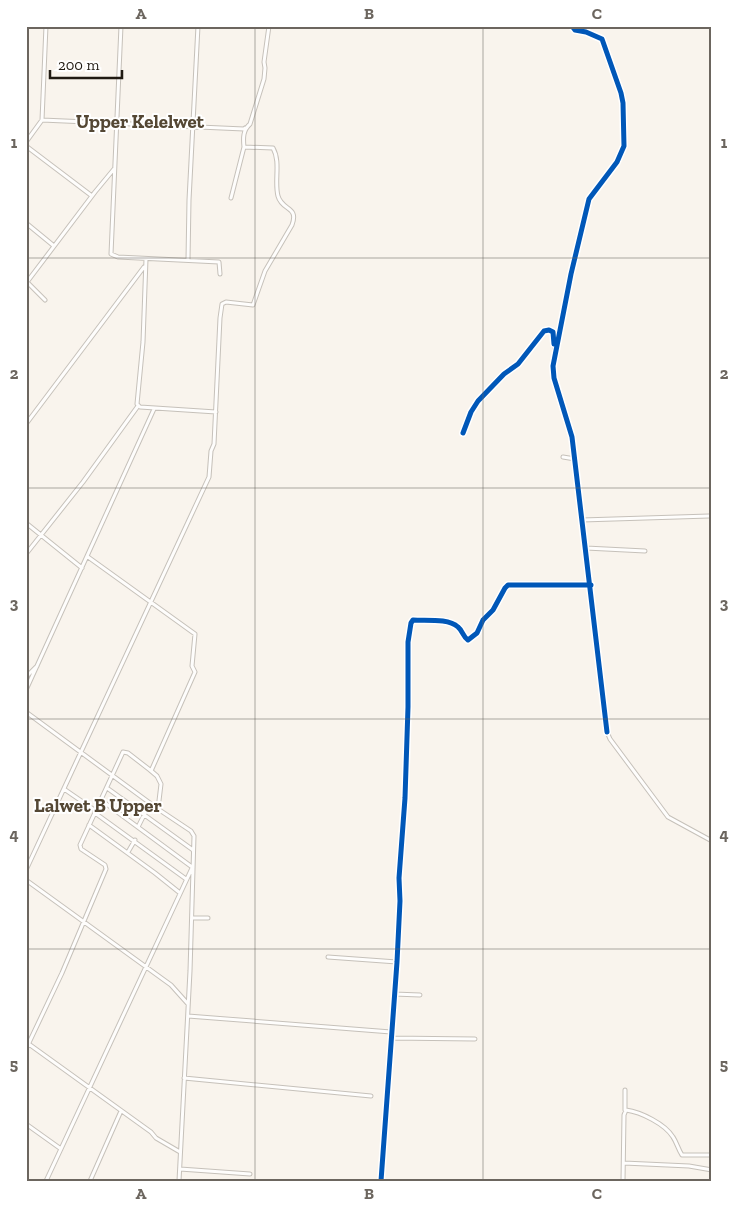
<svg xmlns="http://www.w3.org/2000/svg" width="738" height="1207" font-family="'Zilla Slab',serif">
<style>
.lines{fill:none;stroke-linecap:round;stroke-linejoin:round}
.minor-casing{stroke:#c6c1ba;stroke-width:5}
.minor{stroke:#fefdfc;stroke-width:3}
.cycleway-casing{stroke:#fff;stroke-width:8}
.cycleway{stroke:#0057b8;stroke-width:5}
.grid{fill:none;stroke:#6c665f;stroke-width:1;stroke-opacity:0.55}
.labels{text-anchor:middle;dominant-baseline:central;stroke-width:4;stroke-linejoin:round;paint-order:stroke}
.quarter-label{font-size:19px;font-weight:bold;fill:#544734;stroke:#fff}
.neatline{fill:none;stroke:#6c665f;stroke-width:2}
.grid-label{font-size:16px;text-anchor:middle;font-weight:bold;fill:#6c665f}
</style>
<rect width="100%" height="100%" fill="#f9f4ed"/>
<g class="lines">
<defs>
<path id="minor" d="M 121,26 L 111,254 L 118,257 L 219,262 L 220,274
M 572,26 L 575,30 L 586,32 L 602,39 L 621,93 L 623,103 L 624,146 L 617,162 L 589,199 L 571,274 L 553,366 L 554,378 L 572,437 L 607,732 L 610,739 L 668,817 L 712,841
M 42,120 L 244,129 L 245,128
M 26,142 L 42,120 L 46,26
M 26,146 L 92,196
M 244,147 C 243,138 243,130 250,124 L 264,79 L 265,68 L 264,62 L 269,26
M 26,223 L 54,246
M 146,259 L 143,342 L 137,404 L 140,407 L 216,412
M 188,260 L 189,200 L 198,26
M 45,300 L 27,282 L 95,192 L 114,169
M 26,424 L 144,267
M 463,433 L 471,412 L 478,401 L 504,374 L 518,364 L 544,331 L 549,330 L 553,332 L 555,351
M 563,457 L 575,459
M 582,520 L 709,516
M 26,523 L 82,568
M 586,548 L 645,551
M 26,554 L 83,482 L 138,406
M 88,557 L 195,634 L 192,666 L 195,672 L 151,771
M 26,677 L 37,666
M 26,690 L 154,409
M 26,712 L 158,809 L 191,831 L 194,836 L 190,971 L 179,1181
M 107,788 L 193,850
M 64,789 L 96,811
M 101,800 L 192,867
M 95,813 L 186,879
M 89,825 L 155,873 L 180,893
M 138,827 L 150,803
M 128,852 L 135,840
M 26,870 L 209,477 L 211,451 L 214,444 L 220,318 L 222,304 L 226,302 L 253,305 L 265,271 L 292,225 C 299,206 282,211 278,196 C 274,181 281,162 273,148 L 244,147 L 231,198
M 26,880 L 171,985 L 188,1004
M 192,918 L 208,918
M 328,957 L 397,962
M 394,994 L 420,995
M 188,1016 L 391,1032
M 391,1038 L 475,1039
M 26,1042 L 151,1132 L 156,1138 L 180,1152
M 26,1049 L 62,973 L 106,869 L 105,865 L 81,849 L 80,845 L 123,752 L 128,753 L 150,770 L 157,776 L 161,784 L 158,809
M 184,1078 L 371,1096
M 625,1090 L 625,1110
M 26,1124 L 61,1149
M 624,1163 L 689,1166 L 712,1170
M 180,1169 L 250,1174
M 46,1181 L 193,866
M 90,1181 L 121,1111
M 381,1181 L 397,962 L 400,901 L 399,878 L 405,798 L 408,707 L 408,642 L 411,623 L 413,620 C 426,621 448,618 458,627 C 463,631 463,637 468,640 L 477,633 L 483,620 L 493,610 L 505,588 L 508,585 L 591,585
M 623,1181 L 624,1115 L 626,1110 C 641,1112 665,1124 673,1137 C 677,1143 678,1149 682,1155 L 712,1155"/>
</defs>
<use href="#minor" class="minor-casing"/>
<use href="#minor" class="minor"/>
<defs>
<path id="cycleway" d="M 572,26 L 575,30 L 586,32 L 602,39 L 621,93 L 623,103 L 624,146 L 617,162 L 589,199 L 571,274 L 553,366 L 554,378 L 572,437 L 607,732
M 463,433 L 471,412 L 478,401 L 504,374 L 518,364 L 544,331 L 549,330 L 553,332 L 554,344
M 381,1181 L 397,962 L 400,901 L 399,878 L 405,798 L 408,707 L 408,642 L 411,623 L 413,620 C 426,621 448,618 458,627 C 463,631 463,637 468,640 L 477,633 L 483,620 L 493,610 L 505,588 L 508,585 L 591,585"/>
</defs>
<use href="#cycleway" class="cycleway-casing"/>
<use href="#cycleway" class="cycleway"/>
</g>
<path class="grid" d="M 255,26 L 255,1181M 483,26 L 483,1181M 26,258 L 712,258M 26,488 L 712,488M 26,719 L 712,719M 26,949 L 712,949"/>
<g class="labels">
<g class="quarter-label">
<text x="140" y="121">Upper Kelelwet</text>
<text x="98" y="805">Lalwet B Upper</text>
</g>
</g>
<rect width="738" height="1207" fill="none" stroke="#ffffff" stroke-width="55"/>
<path d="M50 70v8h72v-8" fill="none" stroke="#201a12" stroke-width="2.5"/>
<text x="58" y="70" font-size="15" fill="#201a12" stroke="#ffffff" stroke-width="4" paint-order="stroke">200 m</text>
<rect x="28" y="28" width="682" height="1152" class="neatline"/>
<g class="grid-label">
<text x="141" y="19">A</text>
<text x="369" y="19">B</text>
<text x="597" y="19">C</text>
<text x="14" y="148">1</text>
<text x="724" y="148">1</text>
<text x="14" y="379">2</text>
<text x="724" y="379">2</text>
<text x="14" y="609">3</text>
<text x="724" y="609">3</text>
<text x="14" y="840">4</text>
<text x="724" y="840">4</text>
<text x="14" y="1070">5</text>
<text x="724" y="1070">5</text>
<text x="141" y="1199">A</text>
<text x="369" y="1199">B</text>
<text x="597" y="1199">C</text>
</g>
</svg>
